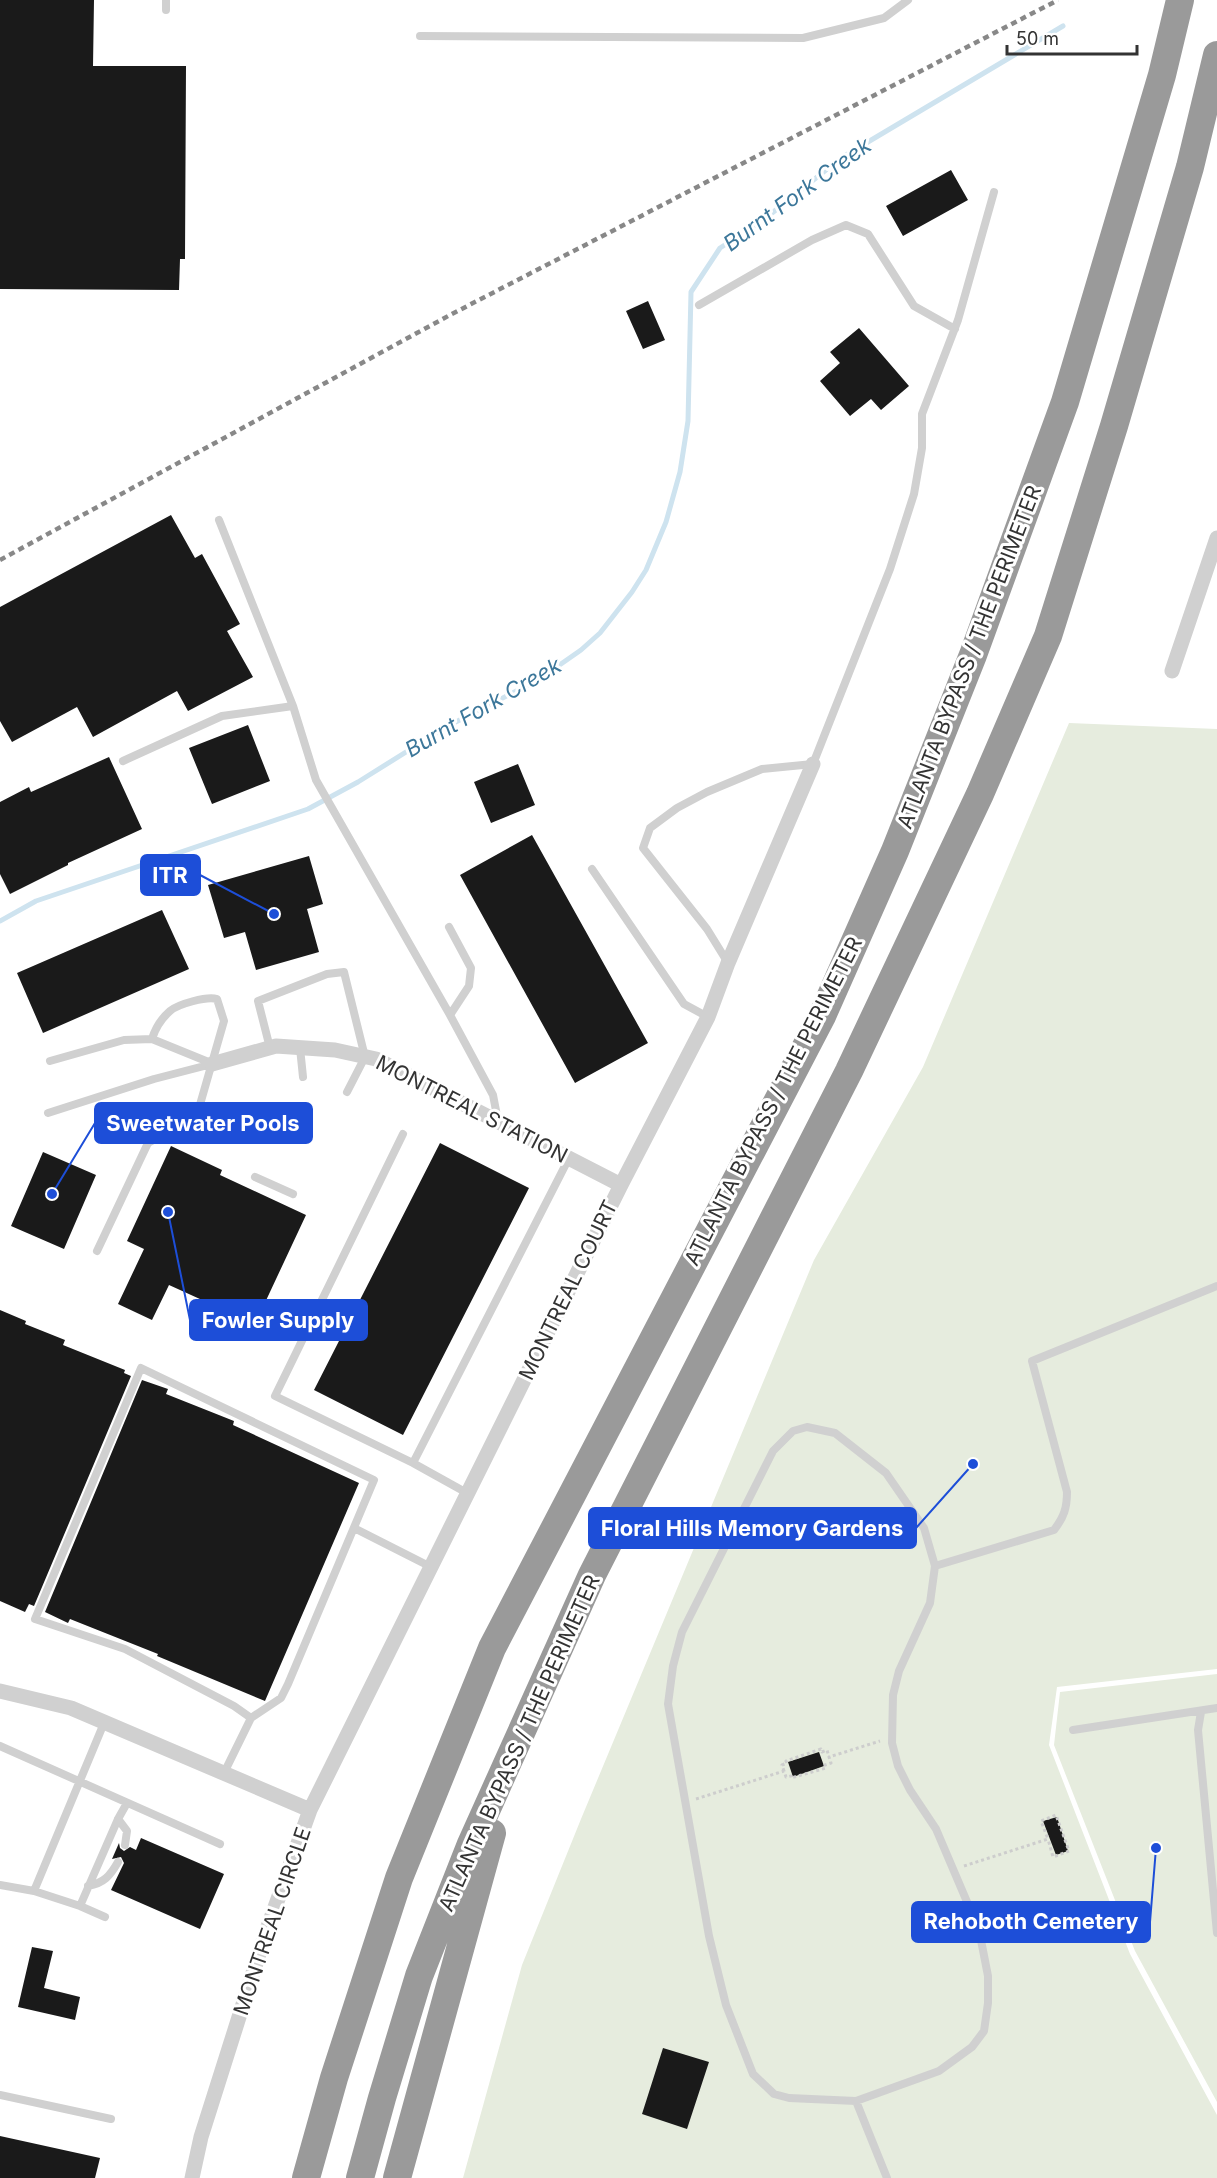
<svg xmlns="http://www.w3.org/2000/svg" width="1217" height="2178" font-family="Inter,sans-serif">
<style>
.green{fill:#e6ecde}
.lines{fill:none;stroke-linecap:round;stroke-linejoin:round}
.stream{stroke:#cee3ef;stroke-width:5}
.building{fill:#1a1a1a}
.path{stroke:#cdcdcd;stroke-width:3;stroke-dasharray:3 3;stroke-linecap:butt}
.service{stroke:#d0d0d0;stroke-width:8}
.minor{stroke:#d0d0d0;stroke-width:15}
.motorway{stroke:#9a9a9a;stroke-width:28}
.rail{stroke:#888;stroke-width:4.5;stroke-dasharray:6 4.5;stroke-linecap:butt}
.labels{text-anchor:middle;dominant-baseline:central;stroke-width:6;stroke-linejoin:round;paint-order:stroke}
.street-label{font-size:21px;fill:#333;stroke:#fff}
.water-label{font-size:22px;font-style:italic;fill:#3c779a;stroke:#fff}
.leader{fill:none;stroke:#1d4ed8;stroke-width:2}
.callout-dot{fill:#1d4ed8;stroke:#fff;stroke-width:2}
.callout{fill:#1d4ed8;stroke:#1d4ed8;stroke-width:2}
.callout-label{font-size:22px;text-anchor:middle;font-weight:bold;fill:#fff}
</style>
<rect width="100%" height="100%" fill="#fff"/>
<path class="green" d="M 1069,723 L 1217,729 L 1217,1669 L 1057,1687 L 1049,1745 L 1130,1954 L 1217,2115 L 1217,2178 L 463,2178 L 522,1965 L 581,1819 L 814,1260 L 923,1067 Z
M 1217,1674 L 1217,2102 L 1135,1951 L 1054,1745 L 1060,1692 Z"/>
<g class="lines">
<path class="stream" d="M 0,921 L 36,901 L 308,809 L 358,782 L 446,727 L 538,680 L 581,650 L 600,633 L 632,592 L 646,570 L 666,522 L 680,472 L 688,421 L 691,292 L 720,248 L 762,221 L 841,158 L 1063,26"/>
</g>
<path class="building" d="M 0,0 L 94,0 L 93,66 L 186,66 L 185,259 L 180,259 L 179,290 L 0,289 Z
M 951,170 L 968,200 L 903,236 L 886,206 Z
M 648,301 L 665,340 L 643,349 L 626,311 Z
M 859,328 L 909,386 L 881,410 L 871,399 L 850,416 L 820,381 L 840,363 L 830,352 Z
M 171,515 L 195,558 L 202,554 L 240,624 L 227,631 L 253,677 L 188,711 L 177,691 L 93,737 L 77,707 L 12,742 L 0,721 L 0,607 Z
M 248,725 L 270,781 L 212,804 L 189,748 Z
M 109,757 L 142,829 L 68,863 L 68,865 L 10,894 L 0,874 L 0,802 L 29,787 L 31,792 Z
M 518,764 L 535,805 L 491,823 L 474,782 Z
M 532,835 L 648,1043 L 575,1083 L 460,875 Z
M 309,856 L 323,904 L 307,909 L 319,952 L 256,970 L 245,932 L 224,938 L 208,885 Z
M 162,910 L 189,969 L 43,1033 L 17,973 Z
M 440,1143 L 529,1188 L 403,1435 L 314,1390 Z
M 171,1146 L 222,1170 L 220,1175 L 306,1215 L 255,1324 L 169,1285 L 152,1320 L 118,1304 L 144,1249 L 127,1241 Z
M 43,1152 L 96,1175 L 64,1249 L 11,1226 Z
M 0,1310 L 26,1321 L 25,1324 L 65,1340 L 63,1345 L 125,1370 L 124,1373 L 131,1376 L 34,1606 L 29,1604 L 25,1612 L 0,1601 Z
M 142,1380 L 168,1389 L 166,1394 L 234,1421 L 233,1425 L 359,1483 L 265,1701 L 157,1656 L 158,1654 L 70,1619 L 68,1623 L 45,1612 Z
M 819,1752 L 824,1766 L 793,1777 L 788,1762 Z
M 1057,1817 L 1068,1851 L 1056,1855 L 1043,1821 Z
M 141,1838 L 224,1874 L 200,1929 L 111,1890 L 124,1863 L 121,1857 L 112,1859 L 119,1843 L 120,1848 L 124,1851 L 130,1847 L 136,1850 Z
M 32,1947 L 53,1951 L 44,1988 L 80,1997 L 75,2020 L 18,2007 Z
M 663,2048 L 709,2062 L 687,2129 L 642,2114 Z
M 0,2136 L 100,2158 L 95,2178 L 0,2178 Z"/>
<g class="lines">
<path class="path" d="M 784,1771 L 782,1765 L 787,1763 L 786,1761 L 821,1749 L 822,1752 L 827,1750 L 829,1757
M 696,1799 L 784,1771 L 786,1777 L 791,1776 L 791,1778 L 826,1768 L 825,1765 L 831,1763 L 829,1757 L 880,1741
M 964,1866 L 1048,1839 L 1041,1821 L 1056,1815 L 1069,1851 L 1053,1857 L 1048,1839"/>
<path class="service" d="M 166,10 L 166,0
M 420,36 L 803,38 L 884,18 L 908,0
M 699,305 L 812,240 L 846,225 L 868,234 L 914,306 L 955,329
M 219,520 L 293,706 L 316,780 L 450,1015
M 123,761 L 222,716 L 293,706
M 592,869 L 684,1004 L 708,1017
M 449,927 L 471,968 L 469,986 L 450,1015 L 493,1095 L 498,1121
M 728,963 L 707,929 L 643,848 L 650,828 L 677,808 L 707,792 L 762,769 L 813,764 L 890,569 L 914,494 L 922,448 L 922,414 L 958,320 L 994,192
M 270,1048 L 258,1001 L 327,974 L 344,972 L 365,1057 L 347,1092
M 300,1048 L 303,1077
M 50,1061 L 124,1040 L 152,1039 L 211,1063
M 48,1113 L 154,1079 L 212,1064
M 403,1134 L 275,1396 L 413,1463
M 255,1177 L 293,1194
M 97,1251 L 148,1143 L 197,1115 L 224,1021 L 217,999 C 207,996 178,1004 170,1011 C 162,1018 155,1029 152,1039
M 807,1427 L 835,1433 L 886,1473 L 924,1528 L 935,1566 L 930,1603 L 899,1671 L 893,1695 L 892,1743 L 898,1766 L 910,1790 L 936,1829 L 979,1930 L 988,1976 L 988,2003 L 984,2031 L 972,2047 L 939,2071 L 856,2101 L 789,2098 L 774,2094 L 753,2074 L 726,2005 L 709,1936 L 668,1704 L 673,1666 L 682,1632 L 773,1451 L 793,1431 Z
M 467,1493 L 413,1463 L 569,1158
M 354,1528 L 431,1567
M 935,1566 L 1054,1530 C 1064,1517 1067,1508 1067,1492 L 1032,1361 L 1217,1286
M 1201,1712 L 1198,1730 L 1217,1933
M 1073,1730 L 1217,1708
M 0,1746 L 220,1844
M 224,1773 L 251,1718 L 281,1698 L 288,1684 L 374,1480 L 141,1368 L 35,1619 L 125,1649 L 234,1706 L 251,1718
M 118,1819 L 127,1831 L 125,1845
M 0,1885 L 34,1891 L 104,1723
M 88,1886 C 104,1883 110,1876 118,1862
M 34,1891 L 80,1906 L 118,1819 L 127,1803
M 80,1906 L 105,1917
M 0,2095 L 111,2119
M 856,2101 L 887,2178"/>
<path class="minor" d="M 1172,671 L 1217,538
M 212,1064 L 276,1046 L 335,1050 L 376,1059 L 621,1185
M 0,1691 L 71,1708 L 310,1810
M 192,2178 L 201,2137 L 265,1935 L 310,1810 L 621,1185 L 708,1017 L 728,963 L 813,764"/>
<path class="motorway" d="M 306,2178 L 334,2078 L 399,1878 L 492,1648 L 822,1016 L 895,851 L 973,655 L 1065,402 L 1162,75 L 1180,0
M 360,2178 L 382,2098 L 419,1976 L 471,1844 L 592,1575 L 849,1071 L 980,794 L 1048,636 L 1114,426 L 1190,167 L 1217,55
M 397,2178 L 492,1833"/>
<path class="rail" d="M 0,560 L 450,315 L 1058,0"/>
</g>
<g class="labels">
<g class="street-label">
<text transform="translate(969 657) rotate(-69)">ATLANTA BYPASS / THE PERIMETER</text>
<text transform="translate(773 1101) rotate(-63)">ATLANTA BYPASS / THE PERIMETER</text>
<text transform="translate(472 1109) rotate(27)">MONTREAL STATION</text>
<text transform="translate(568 1290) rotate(-64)">MONTREAL COURT</text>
<text transform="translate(519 1743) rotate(-66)">ATLANTA BYPASS / THE PERIMETER</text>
<text transform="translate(272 1921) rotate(-71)">MONTREAL CIRCLE</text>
</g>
<g class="water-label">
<text transform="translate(797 194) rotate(-36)">Burnt Fork Creek</text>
<text transform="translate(483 707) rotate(-30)">Burnt Fork Creek</text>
</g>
</g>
<path class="leader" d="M274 914L200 875M52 1194L95 1123M168 1212L190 1320M973 1464L916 1528M1156 1848L1150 1922"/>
<g class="callout-dot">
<circle cx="274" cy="914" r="6"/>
<circle cx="52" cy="1194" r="6"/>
<circle cx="168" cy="1212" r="6"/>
<circle cx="973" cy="1464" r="6"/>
<circle cx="1156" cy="1848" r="6"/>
</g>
<g class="callout">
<rect x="141" y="855" width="59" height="40" rx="6"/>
<rect x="95" y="1103" width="217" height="40" rx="6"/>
<rect x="190" y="1300" width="177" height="40" rx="6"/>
<rect x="589" y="1508" width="327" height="40" rx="6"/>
<rect x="912" y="1902" width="238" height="40" rx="6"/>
</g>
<g class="callout-label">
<text x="170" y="883">ITR</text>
<text x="203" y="1131">Sweetwater Pools</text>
<text x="278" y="1328">Fowler Supply</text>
<text x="752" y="1536">Floral Hills Memory Gardens</text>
<text x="1031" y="1929">Rehoboth Cemetery</text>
</g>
<path d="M1007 45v9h130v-9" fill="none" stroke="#333333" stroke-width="3"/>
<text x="1016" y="45" font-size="18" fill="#333333" stroke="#ffffff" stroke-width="4.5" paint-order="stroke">50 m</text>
</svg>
